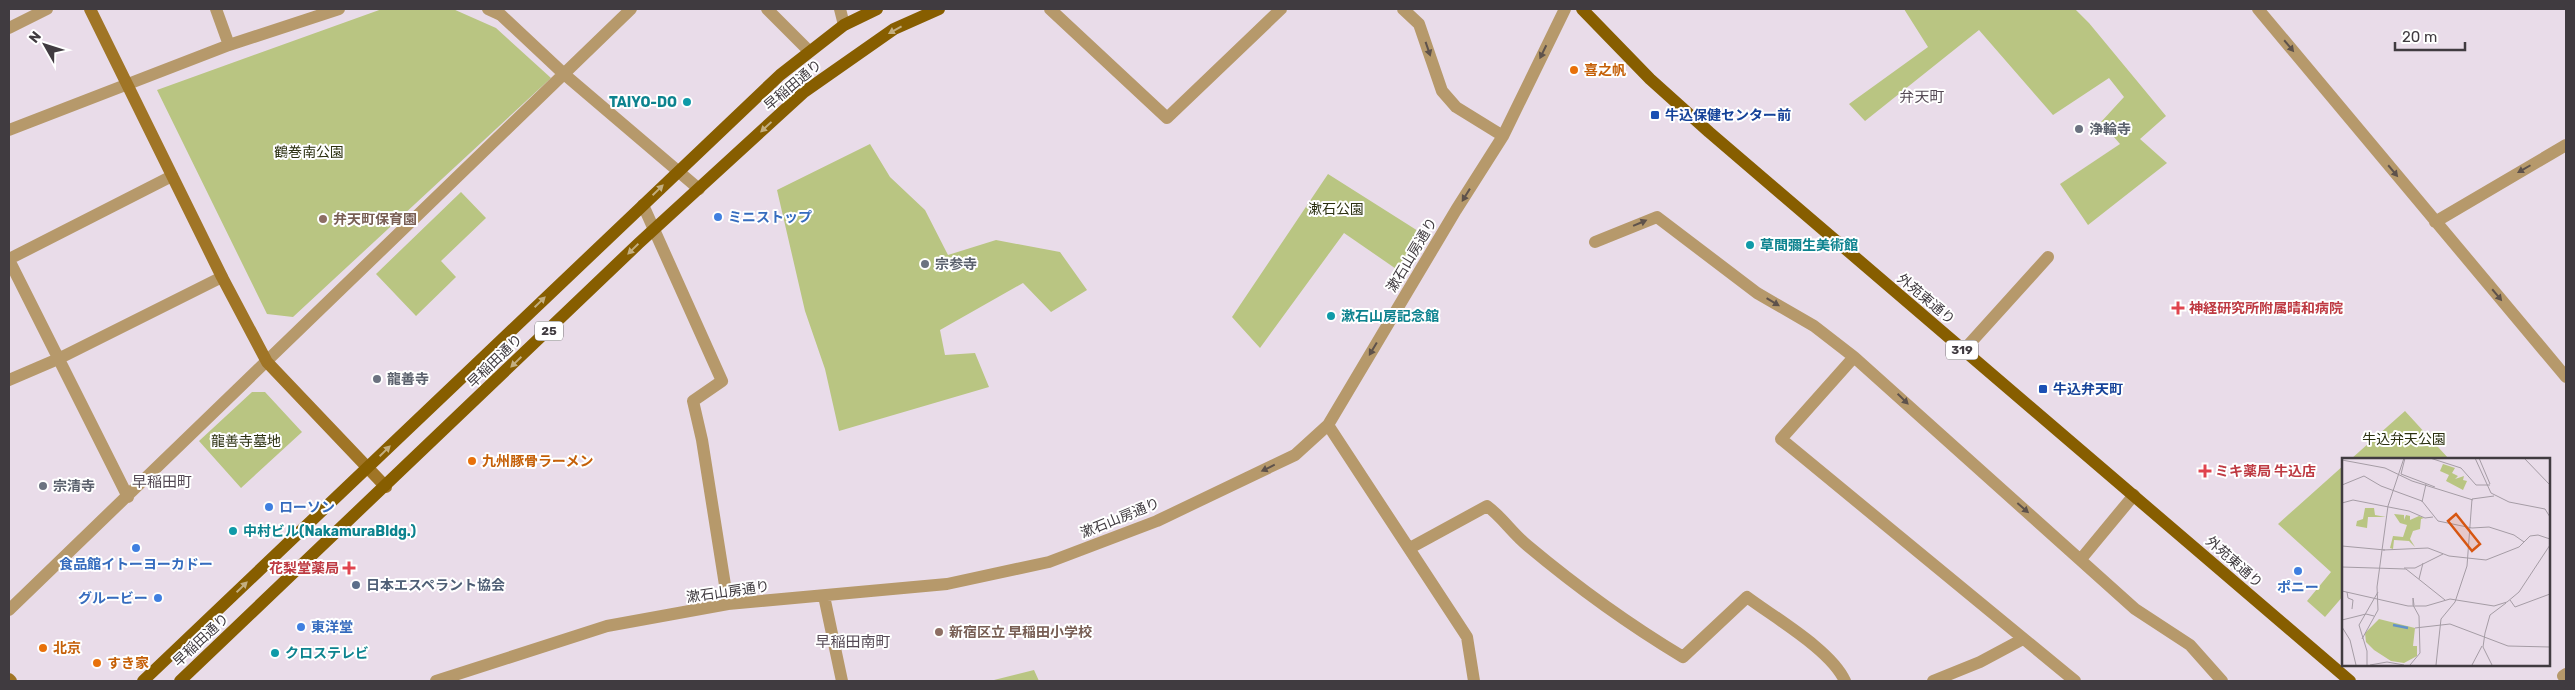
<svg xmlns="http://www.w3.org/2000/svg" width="2575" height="690" font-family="Rubik,'Noto Sans JP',sans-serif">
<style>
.green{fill:#b9c582}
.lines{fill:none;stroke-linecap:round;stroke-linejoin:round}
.street{stroke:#b6996b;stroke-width:12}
.secondary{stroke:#a07526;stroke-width:12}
.primary{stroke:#875e00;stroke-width:12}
.oneway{fill:#c3ae80}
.oneway2{fill:#5e524b}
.food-dot{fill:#e8710a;stroke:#fff;stroke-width:2}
.culture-dot{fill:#0f9aa8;stroke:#fff;stroke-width:2}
.transit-dot{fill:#1a4fb4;stroke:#fff;stroke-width:2}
.worship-dot{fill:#6b7280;stroke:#fff;stroke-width:2}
.shop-dot{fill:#3f7fe0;stroke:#fff;stroke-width:2}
.education-dot{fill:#8d6e63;stroke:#fff;stroke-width:2}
.health-dot{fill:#e0444e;stroke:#fff;stroke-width:2}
.service-dot{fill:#5c6f8a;stroke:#fff;stroke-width:2}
.labels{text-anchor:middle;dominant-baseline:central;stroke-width:4;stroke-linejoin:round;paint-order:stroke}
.shield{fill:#fff;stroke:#797679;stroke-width:1}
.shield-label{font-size:12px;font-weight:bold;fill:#403b40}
.food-label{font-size:14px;font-weight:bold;fill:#c56008;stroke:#fff;text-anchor:start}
.street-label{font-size:14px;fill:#403b40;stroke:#fff}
.culture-label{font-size:14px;font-weight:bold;fill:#0d838f;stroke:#fff;text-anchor:start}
.transit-label{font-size:14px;font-weight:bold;fill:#164399;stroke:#fff;text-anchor:start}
.worship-label{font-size:14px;font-weight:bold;fill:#5b616d;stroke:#fff;text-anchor:start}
.park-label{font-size:14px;fill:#2b3010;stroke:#fff}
.shop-label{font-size:14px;font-weight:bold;fill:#366cbe;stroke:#fff;text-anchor:start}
.education-label{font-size:14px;font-weight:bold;fill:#785e54;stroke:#fff;text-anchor:start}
.health-label{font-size:14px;font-weight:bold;fill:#be3a42;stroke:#fff;text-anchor:start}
.service-label{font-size:14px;font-weight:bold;fill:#4e5e75;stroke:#fff;text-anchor:start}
.neighbourhood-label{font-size:15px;fill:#554a55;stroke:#fff}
.inset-river{fill:none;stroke:#6292c9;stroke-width:2.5}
.inset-road{fill:none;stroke:#a59ca5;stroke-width:1}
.view{fill:#d75611;fill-opacity:0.15;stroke:#d75611;stroke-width:2.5}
.inset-edge{fill:none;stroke:#403b40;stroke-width:2.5}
</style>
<rect width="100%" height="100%" fill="#e9dce9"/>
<path class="green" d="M 382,9 L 453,9 L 496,28 L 551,78 L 293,317 L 267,314 L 157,90 Z
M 1904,9 L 2075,9 L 2089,23 L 2166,116 L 2140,139 L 2167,163 L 2088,225 L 2060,184 L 2120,144 L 2101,122 L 2124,97 L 2109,78 L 2053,115 L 1979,30 L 1865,121 L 1849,104 L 1928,47 Z
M 870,144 L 890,177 L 925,210 L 948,255 L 996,240 L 1060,252 L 1087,290 L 1051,312 L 1023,283 L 940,330 L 945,355 L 975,353 L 989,387 L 839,431 L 825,369 L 805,311 L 777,190 Z
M 1328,174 L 1426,236 L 1402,273 L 1344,233 L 1260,348 L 1232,317 Z
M 461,192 L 486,218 L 441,261 L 456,277 L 416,316 L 376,274 Z
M 252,392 L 265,392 L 302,432 L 241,488 L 199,441 Z
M 2405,411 L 2449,459 L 2351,459 Z
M 2344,465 L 2344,595 L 2325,617 L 2307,601 L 2331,572 L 2278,524 Z
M 1034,670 L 1039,681 L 990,681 Z"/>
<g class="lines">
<path class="street" d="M 216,9 L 229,45
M 488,9 L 501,15 L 564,74 L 699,189
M 767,9 L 809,51
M 840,9 L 844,25
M 1050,9 L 1167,118 L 1281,9
M 1403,9 L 1419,24 L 1442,91 L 1456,107 L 1503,136
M 2258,9 L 2566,377
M 9,28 L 47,9
M 9,130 L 229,45 L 339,9
M 643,205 L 722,381 L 693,401 L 702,440 L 728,604
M 2435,222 L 2566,145
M 1595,242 L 1657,217 L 1757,293 L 1814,326 L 1854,357 L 2135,609 L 2190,645 L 2222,681
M 9,259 L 172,176
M 9,260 L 128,497
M 1963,351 L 2048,257
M 1854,357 L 1781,439 L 2075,681
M 9,380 L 58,359 L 222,277
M 1328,425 L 1467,637 L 1474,681
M 1410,548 L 1487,506 C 1502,517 1513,534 1528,546 C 1577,587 1628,624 1683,657 L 1747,597 C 1775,618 1831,650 1845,681
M 2081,559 L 2134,495
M 824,596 L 842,681
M 9,610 L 631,9
M 2563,676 L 2566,674
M 436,681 L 607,626 L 728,604 L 947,584 L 1049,562 L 1157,521 L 1295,455 L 1328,425 L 1456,210 L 1503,136 L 1565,9
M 1933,681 L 1980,662 L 2023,639"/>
<path class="secondary" d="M 90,9 L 222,277 L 267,362 L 386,487
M 9,679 L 11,681"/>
<path class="primary" d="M 1582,9 L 1650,79 L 1709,132 L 2350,681
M 143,681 L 780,75 L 844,25 L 877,9
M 180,681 L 639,243 L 804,92 L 894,29 L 939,9"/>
</g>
<defs><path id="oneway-solid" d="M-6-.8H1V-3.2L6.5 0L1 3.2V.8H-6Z" transform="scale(1.25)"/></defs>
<g class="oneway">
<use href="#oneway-solid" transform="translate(895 30) rotate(151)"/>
<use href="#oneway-solid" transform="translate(766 127) rotate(137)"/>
<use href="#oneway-solid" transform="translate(658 190) rotate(-44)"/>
<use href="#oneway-solid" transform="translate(633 249) rotate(136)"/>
<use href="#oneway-solid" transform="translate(540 302) rotate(-44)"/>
<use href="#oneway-solid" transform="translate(516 362) rotate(136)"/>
<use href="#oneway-solid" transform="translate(385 451) rotate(-44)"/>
<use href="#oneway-solid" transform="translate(242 587) rotate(-44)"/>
</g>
<g class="oneway2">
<use href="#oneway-solid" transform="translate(2289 46) rotate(50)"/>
<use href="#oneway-solid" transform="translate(1428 49) rotate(71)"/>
<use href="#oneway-solid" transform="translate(1543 52) rotate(116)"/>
<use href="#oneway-solid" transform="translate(2524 169) rotate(150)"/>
<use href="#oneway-solid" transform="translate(2393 171) rotate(50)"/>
<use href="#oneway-solid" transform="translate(1466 195) rotate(122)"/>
<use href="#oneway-solid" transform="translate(1640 223) rotate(-23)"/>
<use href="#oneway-solid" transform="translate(2497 295) rotate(50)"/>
<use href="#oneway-solid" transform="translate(1773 302) rotate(31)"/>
<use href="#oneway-solid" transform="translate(1373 349) rotate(121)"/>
<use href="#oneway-solid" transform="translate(1903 399) rotate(44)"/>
<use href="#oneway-solid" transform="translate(1268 468) rotate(154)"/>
<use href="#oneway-solid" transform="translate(2023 508) rotate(41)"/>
</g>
<g class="food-dot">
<circle cx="1574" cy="70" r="5"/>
<circle cx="472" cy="461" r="5"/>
<circle cx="43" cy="648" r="5"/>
<circle cx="97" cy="663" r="5"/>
</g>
<g class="culture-dot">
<circle cx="687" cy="102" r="5"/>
<circle cx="1750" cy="245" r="5"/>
<circle cx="1331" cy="316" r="5"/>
<circle cx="233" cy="531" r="5"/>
<circle cx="275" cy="653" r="5"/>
</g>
<g class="transit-dot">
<rect x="1650" y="110" width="10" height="10" rx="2.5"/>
<rect x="2038" y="384" width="10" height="10" rx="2.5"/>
</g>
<g class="worship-dot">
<circle cx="2079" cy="129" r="5"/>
<circle cx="925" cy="264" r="5"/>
<circle cx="377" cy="379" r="5"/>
<circle cx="43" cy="486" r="5"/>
</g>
<g class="shop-dot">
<circle cx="718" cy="217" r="5"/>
<circle cx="269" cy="507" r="5"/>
<circle cx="136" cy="548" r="5"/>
<circle cx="2298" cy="571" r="5"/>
<circle cx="158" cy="598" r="5"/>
<circle cx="301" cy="627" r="5"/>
</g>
<g class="education-dot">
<circle cx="323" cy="219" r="5"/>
<circle cx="939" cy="632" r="5"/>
</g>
<g class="health-dot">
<path d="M2175.5 300.5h5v5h5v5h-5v5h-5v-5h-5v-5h5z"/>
<path d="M2202.5 463.5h5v5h5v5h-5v5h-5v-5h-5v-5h5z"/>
<path d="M346.5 560.5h5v5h5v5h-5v5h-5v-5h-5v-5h5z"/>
</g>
<circle class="service-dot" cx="356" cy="585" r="5"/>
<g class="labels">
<g class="shield">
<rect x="535" y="321.5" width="28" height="19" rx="4"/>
<rect x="1946" y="340.5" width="32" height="19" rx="4"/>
</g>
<g class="shield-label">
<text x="549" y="331">25</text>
<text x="1962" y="350">319</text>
</g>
<g class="food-label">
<text x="1584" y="70">喜之帆</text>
<text x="482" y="461">九州豚骨ラーメン</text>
<text x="53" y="648">北京</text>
<text x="107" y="663">すき家</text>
</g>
<g class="street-label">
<text transform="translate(793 85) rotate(-40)">早稲田通り</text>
<text transform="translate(1412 255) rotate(-59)">漱石山房通り</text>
<text transform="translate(1926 299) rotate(40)">外苑東通り</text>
<text transform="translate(495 361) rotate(-44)">早稲田通り</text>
<text transform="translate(1120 518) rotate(-22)">漱石山房通り</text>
<text transform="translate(2234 562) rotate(41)">外苑東通り</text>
<text transform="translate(728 592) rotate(-8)">漱石山房通り</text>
<text transform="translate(201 640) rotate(-43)">早稲田通り</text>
</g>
<g class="culture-label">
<text x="677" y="102" text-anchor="end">TAIYO-DO</text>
<text x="1760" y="245">草間彌生美術館</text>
<text x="1341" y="316">漱石山房記念館</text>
<text x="243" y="531">中村ビル(NakamuraBldg.)</text>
<text x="285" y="653">クロステレビ</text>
</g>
<g class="transit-label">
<text x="1665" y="115">牛込保健センター前</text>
<text x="2053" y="389">牛込弁天町</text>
</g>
<g class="worship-label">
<text x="2089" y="129">浄輪寺</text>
<text x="935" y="264">宗参寺</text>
<text x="387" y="379">龍善寺</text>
<text x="53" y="486">宗清寺</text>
</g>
<g class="park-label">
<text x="309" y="152">鶴巻南公園</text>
<text x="1336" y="209">漱石公園</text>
<text x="2404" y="439">牛込弁天公園</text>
<text x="246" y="441">龍善寺墓地</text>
</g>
<g class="shop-label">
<text x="728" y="217">ミニストップ</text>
<text x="279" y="507">ローソン</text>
<text x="136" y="564" text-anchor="middle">食品館イトーヨーカドー</text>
<text x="2298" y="587" text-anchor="middle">ポニー</text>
<text x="148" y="598" text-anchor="end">グルービー</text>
<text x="311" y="627">東洋堂</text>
</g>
<g class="education-label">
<text x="333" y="219">弁天町保育園</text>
<text x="949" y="632">新宿区立 早稲田小学校</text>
</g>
<g class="health-label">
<text x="2189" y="308">神経研究所附属晴和病院</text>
<text x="2215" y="471">ミキ薬局 牛込店</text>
<text x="339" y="568" text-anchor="end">花梨堂薬局</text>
</g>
<g class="service-label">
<text x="366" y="585">日本エスペラント協会</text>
</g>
<g class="neighbourhood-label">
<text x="1922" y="97">弁天町</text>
<text x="162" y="482">早稲田町</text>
<text x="853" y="642">早稲田南町</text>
</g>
</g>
<g transform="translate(2342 458)">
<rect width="208" height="208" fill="#e9dce9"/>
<path d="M 101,6 L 113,10 L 110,15 L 116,18 L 113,21 L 122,18 L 121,22 L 125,23 L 121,32 L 104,23 L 107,17 L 98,13 ZM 23,50 L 32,50 L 33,57 L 44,59 L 26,59 L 25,70 L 14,68 L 15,63 L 21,61 ZM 52,56 L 62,57 L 62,62 L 64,57 L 68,58 L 68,62 L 77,58 L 82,60 L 79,61 L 78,71 L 71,73 L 68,81 L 73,89 L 67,83 L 52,82 L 51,91 L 48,90 L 51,78 L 61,79 L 65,67 L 58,65 ZM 37,161 L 73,170 L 71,188 L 75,188 L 75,198 L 62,205 L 49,203 L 32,192 L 24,184 L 23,175 Z" fill="#b9c582"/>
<path class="inset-river" d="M 51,167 L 66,170"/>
<path class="inset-road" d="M 63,0 L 59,16 L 93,29M 88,0 L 119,10 L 134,27 L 148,27M 133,0 L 149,35 L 167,44 L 203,51 L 208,59M 137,0 L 148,26M 182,0 L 208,27M 0,2 L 43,10 L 70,23 L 131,42M 22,18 L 39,28 L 80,43 L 96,63 L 130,70 L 147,69 L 172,77 L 182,84M 0,27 L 22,18M 130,41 L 152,38M 80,44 L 84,26M 0,45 L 11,42 L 67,53 L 83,60 L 91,59M 0,88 L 43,92M 41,92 L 86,90 L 107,98 L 144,102 L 177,89 L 188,78 L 196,77 L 208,81M 0,109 L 64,111 L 103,142M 62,110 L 73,110 L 101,96M 77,121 L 81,105M 0,133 L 66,148 L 84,148 L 108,141 L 152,148 L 165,144 L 177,134 L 208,87M 5,134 L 6,140 L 11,142 L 10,151M 168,142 L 173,149 L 208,136M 0,162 L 24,156 L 32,158M 0,169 L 8,182 L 14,207M 73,170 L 108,166 L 166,188 L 208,189M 20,181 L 36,152 L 35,129 L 46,48 L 62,0M 25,207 L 25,193 L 17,167 L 36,134M 28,207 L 45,204 L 62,207M 68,207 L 78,195 L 77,158 L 71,147 L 71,140 L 72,147M 94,207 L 99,161 L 113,144 L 125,108 L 130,41M 130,207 L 140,188M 150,207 L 141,189 L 143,175 L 148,157 L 164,145"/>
<path class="view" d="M 114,56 L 138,86 L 130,93 L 106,63 Z"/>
<rect width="208" height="208" class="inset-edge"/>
</g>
<rect width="2575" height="690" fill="none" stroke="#403b40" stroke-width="20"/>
<g transform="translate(45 45) rotate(309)" stroke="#ffffff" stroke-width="4" paint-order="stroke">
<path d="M0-4L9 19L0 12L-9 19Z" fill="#403b40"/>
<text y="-8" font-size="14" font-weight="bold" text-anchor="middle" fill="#403b40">N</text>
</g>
<path d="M2395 42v8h70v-8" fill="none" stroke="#403b40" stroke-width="2.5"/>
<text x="2402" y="42" font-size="15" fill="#403b40" stroke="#ffffff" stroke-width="4" paint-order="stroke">20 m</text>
</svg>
